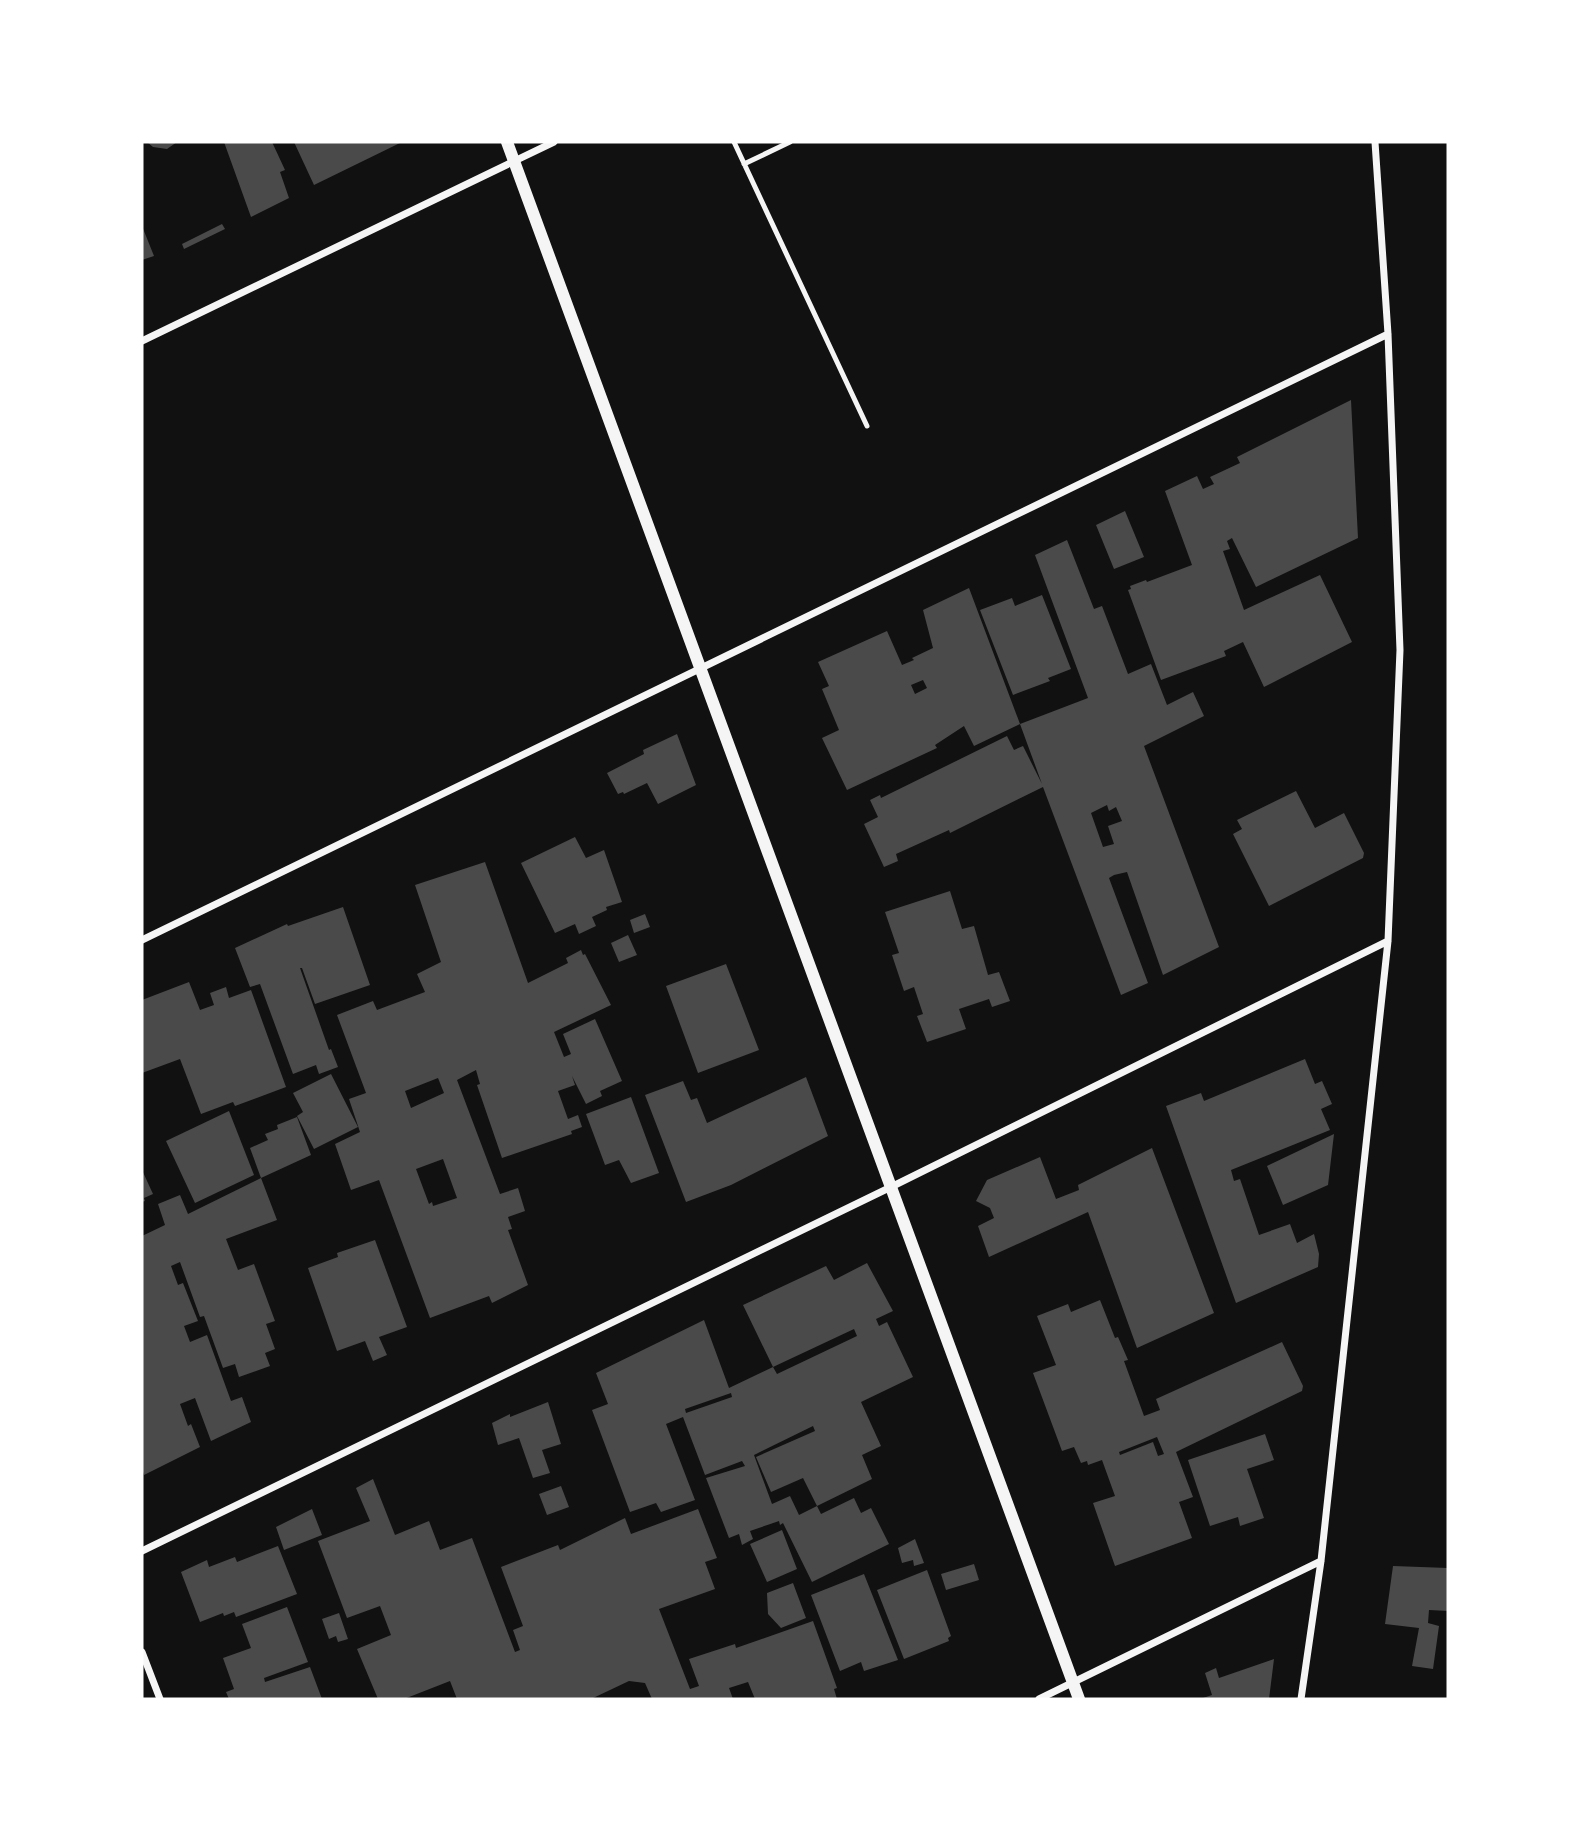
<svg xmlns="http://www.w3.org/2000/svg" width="1590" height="1841" font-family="'Space Grotesk',sans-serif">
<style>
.building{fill:#4a4a4a;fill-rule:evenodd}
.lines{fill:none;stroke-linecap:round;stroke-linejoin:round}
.service{stroke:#f5f5f5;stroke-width:5}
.minor{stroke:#f5f5f5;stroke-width:7}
.tertiary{stroke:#f5f5f5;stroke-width:12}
</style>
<rect width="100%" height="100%" fill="#111"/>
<path class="building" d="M 147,142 L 177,142 L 167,149 L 153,147 Z
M 224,142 L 272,142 L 285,170 L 280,172 L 289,198 L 251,217 Z
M 294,142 L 402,142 L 314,185 Z
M 222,224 L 225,229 L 184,249 L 182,244 Z
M 142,226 L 154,256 L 142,260 Z
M 1351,400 L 1358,538 L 1256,587 L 1232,538 L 1227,541 L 1230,549 L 1223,551 L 1244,610 L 1320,575 L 1352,642 L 1264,687 L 1243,642 L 1224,651 L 1226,656 L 1161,680 L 1128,590 L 1131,589 L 1130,586 L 1146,580 L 1147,582 L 1192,565 L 1165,491 L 1197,476 L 1203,489 L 1214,484 L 1210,477 L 1240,463 L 1237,457 Z
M 1125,511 L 1144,557 L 1114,569 L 1096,525 Z
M 1067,540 L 1094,609 L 1102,606 L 1128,674 L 1151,664 L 1167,705 L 1193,692 L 1204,716 L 1144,746 L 1219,947 L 1163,975 L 1127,872 L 1114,875 L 1109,878 L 1148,983 L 1121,995 L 1043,787 L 950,833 L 949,830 L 896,854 L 898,861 L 884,867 L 864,824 L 878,817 L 870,800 L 880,795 L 881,798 L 1007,736 L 1014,750 L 1023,746 L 1042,784 L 1020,724 L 1088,698 L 1035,555 ZM 1107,805 L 1109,811 L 1116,807 L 1122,821 L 1108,826 L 1114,844 L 1103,847 L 1091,813 Z
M 969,588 L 1020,724 L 974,746 L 964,726 L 935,745 L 937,748 L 847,790 L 822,738 L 839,730 L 822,689 L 829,686 L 818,662 L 887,631 L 902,665 L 914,660 L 912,658 L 933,648 L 923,610 ZM 923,680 L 927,688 L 915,694 L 911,685 Z
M 1042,595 L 1071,669 L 1048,678 L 1050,681 L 1013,695 L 980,610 L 1012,598 L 1015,606 Z
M 677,734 L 696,785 L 658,804 L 647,783 L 624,794 L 623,792 L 618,794 L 607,773 L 644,754 L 643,750 Z
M 1296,791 L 1315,828 L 1344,813 L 1364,853 L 1363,858 L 1269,906 L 1233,834 L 1242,829 L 1237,820 Z
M 575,837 L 586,858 L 604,850 L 622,902 L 606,907 L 607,910 L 592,917 L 596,926 L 579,934 L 575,924 L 555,933 L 521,863 Z
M 485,862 L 528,983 L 568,963 L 566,958 L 581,950 L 583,955 L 585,954 L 611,1005 L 554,1032 L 564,1057 L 571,1054 L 563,1034 L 595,1019 L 622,1081 L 600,1091 L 602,1096 L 586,1104 L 572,1076 L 575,1085 L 558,1091 L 568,1119 L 578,1115 L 582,1127 L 571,1131 L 572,1134 L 502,1158 L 477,1085 L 480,1084 L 476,1070 L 457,1080 L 500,1194 L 518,1188 L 525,1211 L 508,1217 L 512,1229 L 508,1230 L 528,1285 L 492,1303 L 489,1296 L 430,1318 L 379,1180 L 351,1190 L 335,1144 L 360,1132 L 349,1099 L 366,1093 L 337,1015 L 373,1001 L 377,1010 L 425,992 L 417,974 L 441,962 L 415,885 ZM 438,1078 L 444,1093 L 411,1108 L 405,1091 ZM 443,1159 L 457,1198 L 433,1206 L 432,1202 L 429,1204 L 416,1169 Z
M 950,891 L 962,929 L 974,926 L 988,975 L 999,972 L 1010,1001 L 992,1007 L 989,999 L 959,1009 L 966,1029 L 927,1042 L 917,1016 L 923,1014 L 914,987 L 904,991 L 892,955 L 899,953 L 885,912 Z
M 343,907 L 370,985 L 315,1004 L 302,968 L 300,968 L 329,1050 L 331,1049 L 338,1067 L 319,1074 L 316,1065 L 293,1074 L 260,984 L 250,987 L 235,948 L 287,924 L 288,926 Z
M 645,914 L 650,927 L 634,933 L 630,920 Z
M 628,935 L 637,955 L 619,962 L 611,943 Z
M 726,964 L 759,1050 L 698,1073 L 666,986 Z
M 189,982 L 200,1010 L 214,1005 L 210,993 L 226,987 L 229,998 L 251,990 L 286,1087 L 235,1106 L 233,1102 L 201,1114 L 180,1059 L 142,1073 L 142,1000 Z
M 1305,1059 L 1315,1084 L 1322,1081 L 1332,1104 L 1321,1109 L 1330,1130 L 1231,1170 L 1234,1181 L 1240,1179 L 1259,1235 L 1290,1224 L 1297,1243 L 1314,1234 L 1319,1254 L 1318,1267 L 1236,1303 L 1166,1106 L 1201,1093 L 1204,1101 Z
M 331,1074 L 358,1127 L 314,1149 L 297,1116 L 303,1112 L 293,1093 Z
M 806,1077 L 828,1136 L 731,1185 L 686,1202 L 645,1095 L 683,1081 L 691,1100 L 697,1098 L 707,1123 Z
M 631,1097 L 659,1173 L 631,1183 L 619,1160 L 605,1165 L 586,1114 Z
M 229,1111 L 254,1175 L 195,1203 L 166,1141 Z
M 297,1117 L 311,1155 L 261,1178 L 250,1148 L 268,1140 L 265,1134 L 278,1129 L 277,1125 Z
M 1334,1134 L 1328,1185 L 1283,1205 L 1267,1166 Z
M 1152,1148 L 1214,1313 L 1137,1348 L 1088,1212 L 989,1257 L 978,1226 L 994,1218 L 990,1208 L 976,1201 L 987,1180 L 1040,1157 L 1056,1199 L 1079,1190 L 1078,1185 Z
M 142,1170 L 153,1194 L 144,1198 L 145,1201 L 142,1202 Z
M 261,1178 L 277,1220 L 226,1239 L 238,1270 L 254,1264 L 275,1321 L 266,1324 L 275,1349 L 265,1353 L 270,1366 L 239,1377 L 235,1364 L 223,1368 L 204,1316 L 200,1317 L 180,1262 L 171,1266 L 178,1285 L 183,1283 L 198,1321 L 184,1326 L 190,1342 L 207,1335 L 231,1401 L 242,1397 L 251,1422 L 211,1441 L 195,1398 L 180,1404 L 188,1426 L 191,1424 L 200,1447 L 144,1475 L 142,1468 L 142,1236 L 165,1225 L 158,1204 L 180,1195 L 188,1214 Z
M 375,1240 L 407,1327 L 379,1337 L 387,1355 L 373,1361 L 365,1341 L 337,1351 L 308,1268 L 338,1257 L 337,1253 Z
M 867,1263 L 893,1311 L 876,1319 L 879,1326 L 887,1322 L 913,1377 L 861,1402 L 881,1446 L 862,1455 L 872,1479 L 817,1506 L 803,1478 L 771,1492 L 756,1457 L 815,1431 L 813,1426 L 754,1455 L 772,1504 L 790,1496 L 799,1515 L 817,1506 L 821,1514 L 854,1498 L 861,1513 L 871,1508 L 889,1544 L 812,1582 L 783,1523 L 780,1525 L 779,1521 L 750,1531 L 753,1539 L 742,1545 L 739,1534 L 729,1538 L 706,1478 L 745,1466 L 742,1461 L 705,1475 L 683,1417 L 666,1424 L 695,1500 L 661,1512 L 656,1503 L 630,1512 L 592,1410 L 608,1404 L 596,1373 L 704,1320 L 729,1388 L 773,1367 L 777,1374 L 857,1336 L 854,1329 L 773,1367 L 743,1305 L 826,1266 L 834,1280 ZM 731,1393 L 732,1397 L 686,1413 L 685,1409 Z
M 1100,1300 L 1115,1338 L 1118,1337 L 1128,1360 L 1124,1361 L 1144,1416 L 1160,1410 L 1156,1399 L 1282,1342 L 1303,1386 L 1302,1391 L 1176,1452 L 1193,1497 L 1179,1502 L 1192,1538 L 1115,1566 L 1093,1503 L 1115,1496 L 1102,1460 L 1088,1465 L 1087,1461 L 1081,1463 L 1074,1447 L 1062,1451 L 1033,1373 L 1056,1365 L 1037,1316 L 1068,1304 L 1071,1312 ZM 1157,1437 L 1164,1454 L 1158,1456 L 1153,1442 L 1120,1455 L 1119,1452 Z
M 548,1402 L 561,1444 L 542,1450 L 550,1473 L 533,1478 L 519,1438 L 498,1445 L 492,1423 L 510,1414 L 510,1417 Z
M 1265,1434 L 1274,1460 L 1247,1469 L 1264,1518 L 1240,1526 L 1238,1517 L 1210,1526 L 1188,1460 Z
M 373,1479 L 395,1535 L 429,1521 L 440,1550 L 472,1538 L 515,1652 L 520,1650 L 513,1630 L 523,1626 L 501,1567 L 558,1545 L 560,1550 L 625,1518 L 631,1534 L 698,1509 L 717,1558 L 705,1562 L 715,1589 L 659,1609 L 690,1689 L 699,1686 L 689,1659 L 735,1644 L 736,1648 L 813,1621 L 837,1688 L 834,1689 L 837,1699 L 755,1699 L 748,1682 L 729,1688 L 733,1699 L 652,1699 L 645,1683 L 629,1681 L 591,1699 L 457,1699 L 450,1681 L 404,1699 L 378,1699 L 357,1649 L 391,1635 L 380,1606 L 347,1618 L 318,1541 L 370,1521 L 356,1488 Z
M 561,1486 L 569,1507 L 547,1515 L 539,1494 Z
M 312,1509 L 322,1535 L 284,1550 L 276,1527 Z
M 782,1530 L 797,1569 L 767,1582 L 750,1544 Z
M 915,1539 L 924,1563 L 914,1566 L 913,1560 L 902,1563 L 898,1548 Z
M 278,1546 L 297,1594 L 236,1617 L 234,1612 L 224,1616 L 223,1613 L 200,1622 L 181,1572 L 207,1560 L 209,1567 L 235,1557 L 237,1562 Z
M 974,1564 L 979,1580 L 946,1590 L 941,1574 Z
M 1393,1566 L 1448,1568 L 1448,1611 L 1429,1610 L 1428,1623 L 1439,1626 L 1433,1669 L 1412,1666 L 1419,1628 L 1385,1624 Z
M 927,1570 L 951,1636 L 948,1638 L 949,1641 L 904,1659 L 877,1590 Z
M 864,1574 L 898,1660 L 864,1671 L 861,1662 L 840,1671 L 811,1595 Z
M 793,1583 L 806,1618 L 781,1628 L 768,1614 L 767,1593 Z
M 287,1607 L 308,1662 L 264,1678 L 265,1682 L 310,1667 L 322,1699 L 229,1699 L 226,1692 L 234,1689 L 223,1658 L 251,1648 L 242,1624 Z
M 339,1613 L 348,1639 L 338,1642 L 336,1636 L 329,1639 L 322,1619 Z
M 1274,1659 L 1269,1699 L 1200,1699 L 1212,1695 L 1205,1673 L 1216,1668 L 1219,1678 Z"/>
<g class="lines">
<path class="service" d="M 734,142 L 867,426
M 744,164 L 790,142"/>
<path class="minor" d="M 142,341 L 554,142
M 142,940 L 1388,334
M 142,1551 L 891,1187 L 1388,941
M 142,1652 L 160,1699
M 1039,1699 L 1321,1561
M 1301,1699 L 1321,1561 L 1388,941 L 1400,650 L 1388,334 L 1375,142"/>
<path class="tertiary" d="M 507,142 L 1079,1699"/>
</g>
<rect width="1590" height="1841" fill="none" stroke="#ffffff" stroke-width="287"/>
</svg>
